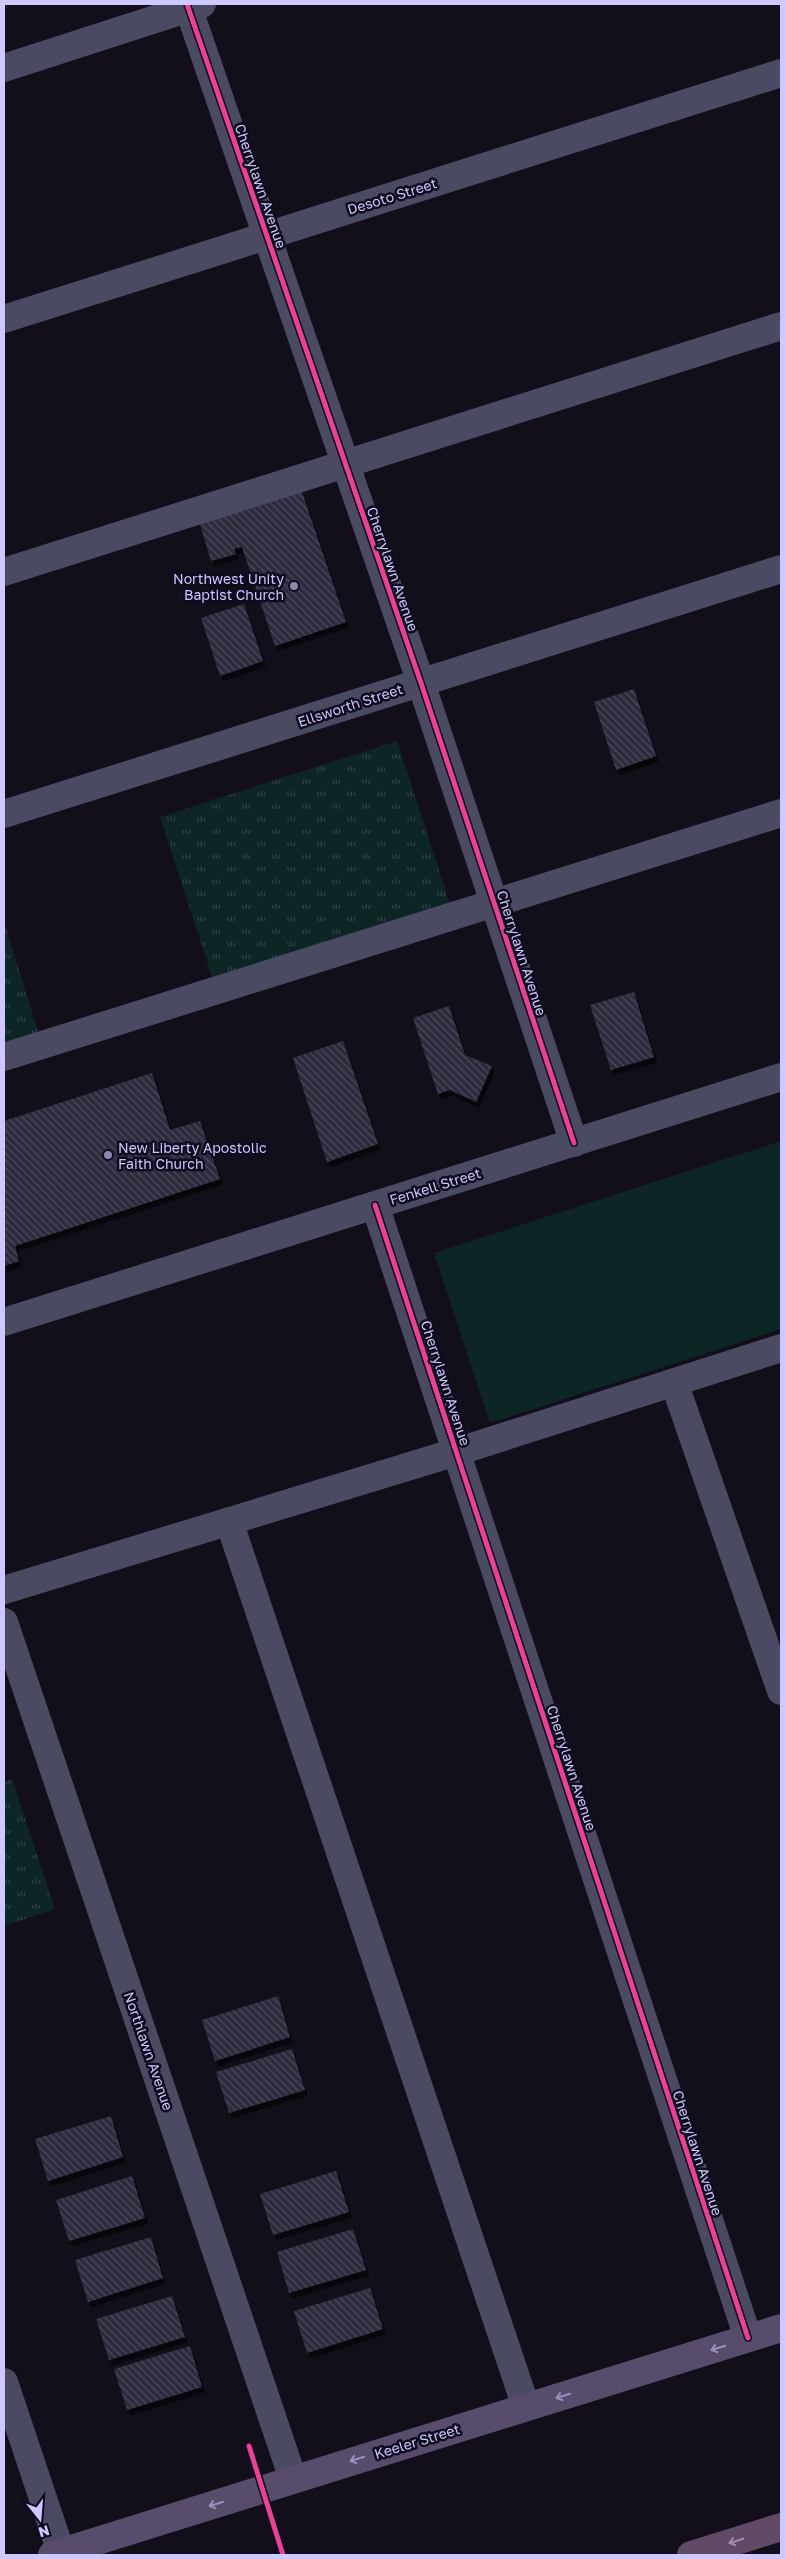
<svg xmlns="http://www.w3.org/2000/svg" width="785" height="2559" font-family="'Golos Text',sans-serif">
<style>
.grass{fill:url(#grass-tufts)}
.park{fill:#0e2526}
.building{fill:url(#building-back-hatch);filter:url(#shadow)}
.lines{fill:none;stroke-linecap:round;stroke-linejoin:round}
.minor{stroke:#4a4a63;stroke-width:28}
.major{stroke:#584c6d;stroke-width:28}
.highway{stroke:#614a65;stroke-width:28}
.cycleway-casing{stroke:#0e0b1f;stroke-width:8}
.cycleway{stroke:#ea4096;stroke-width:5}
.oneway{stroke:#9990bd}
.oneway2{stroke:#9d8fba}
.poi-dot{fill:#8c87af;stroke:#0e0b1f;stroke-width:2}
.labels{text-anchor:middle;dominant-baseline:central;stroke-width:5;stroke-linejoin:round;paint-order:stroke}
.street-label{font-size:14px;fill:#cec8ff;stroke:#0e0b1f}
.poi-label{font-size:14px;fill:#cec8ff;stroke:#0e0b1f;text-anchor:end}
</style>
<defs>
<pattern id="grass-tufts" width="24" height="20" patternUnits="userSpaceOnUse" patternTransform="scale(1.25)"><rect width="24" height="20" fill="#0e2526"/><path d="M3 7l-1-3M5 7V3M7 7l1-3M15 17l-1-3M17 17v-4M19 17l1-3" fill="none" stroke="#304347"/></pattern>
<pattern id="building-back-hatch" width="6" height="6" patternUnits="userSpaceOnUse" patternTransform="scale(1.25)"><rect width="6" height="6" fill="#2f2b3e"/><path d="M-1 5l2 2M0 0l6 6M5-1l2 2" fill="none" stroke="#4c485b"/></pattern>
<filter id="shadow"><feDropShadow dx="3" dy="5.5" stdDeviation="0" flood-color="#0009"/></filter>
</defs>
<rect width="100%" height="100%" fill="#120f1a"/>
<path class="grass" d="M 397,741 L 450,904 L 213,980 L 160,817 Z
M 4,922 L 39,1034 L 4,1045 Z
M 12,1779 L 55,1909 L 4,1926 L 4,1782 Z"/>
<path class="park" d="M 781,1141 L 781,1329 L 490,1423 L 434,1253 Z"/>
<path class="building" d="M 301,489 L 346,622 L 275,646 L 242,547 L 234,549 L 236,554 L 211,561 L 199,521 Z
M 244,604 L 263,661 L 220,676 L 201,618 Z
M 634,689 L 656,756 L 616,770 L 594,702 Z
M 634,992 L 654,1057 L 611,1070 L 590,1005 Z
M 449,1006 L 465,1055 L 492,1066 L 476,1102 L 450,1090 L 438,1094 L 413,1018 Z
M 343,1041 L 378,1144 L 327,1162 L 293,1058 Z
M 152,1073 L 170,1130 L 200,1121 L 220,1179 L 15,1246 L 19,1261 L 4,1266 L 4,1121 Z
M 278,1996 L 290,2037 L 215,2061 L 202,2020 Z
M 292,2049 L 305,2090 L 229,2113 L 216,2072 Z
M 111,2116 L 123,2157 L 48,2181 L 35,2139 Z
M 336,2171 L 349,2212 L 273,2235 L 260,2194 Z
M 132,2176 L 145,2218 L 69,2241 L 56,2200 Z
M 353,2229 L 366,2270 L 289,2293 L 277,2252 Z
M 151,2237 L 163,2278 L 88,2302 L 75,2260 Z
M 370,2288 L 383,2329 L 307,2353 L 294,2311 Z
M 172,2296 L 185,2337 L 109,2360 L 96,2319 Z
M 190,2346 L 202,2387 L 127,2410 L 114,2369 Z"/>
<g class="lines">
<path class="minor" d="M 187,4 L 421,683 L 574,1143
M 4,68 L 202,4
M 4,319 L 781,73
M 4,572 L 781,326
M 4,814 L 781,569
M 4,1057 L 781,813
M 375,1205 L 748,2338
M 4,1322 L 781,1077
M 674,1382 L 781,1691
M 229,1521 L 526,2407
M 4,1590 L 456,1452 L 781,1348
M 4,1622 L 293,2479
M 4,2382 L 61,2552"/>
<path class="major" d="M 52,2555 L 781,2328"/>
<path class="highway" d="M 691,2555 L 781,2527"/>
<defs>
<path id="cycleway" d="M 187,4 L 421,683 L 574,1143
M 375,1205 L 748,2338
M 249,2446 L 283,2555"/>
</defs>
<use href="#cycleway" class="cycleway-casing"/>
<use href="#cycleway" class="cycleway"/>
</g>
<defs><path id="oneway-shaft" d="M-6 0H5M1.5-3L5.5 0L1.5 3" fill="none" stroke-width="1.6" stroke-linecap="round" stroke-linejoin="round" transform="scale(1.25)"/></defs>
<g class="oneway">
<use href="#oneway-shaft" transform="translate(718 2348) rotate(163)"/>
<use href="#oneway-shaft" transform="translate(563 2396) rotate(163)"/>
<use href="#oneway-shaft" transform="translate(357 2459) rotate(163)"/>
<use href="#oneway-shaft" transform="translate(216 2504) rotate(162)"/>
</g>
<use class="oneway2" href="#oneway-shaft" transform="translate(736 2541) rotate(162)"/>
<g class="poi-dot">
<circle cx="294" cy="586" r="5"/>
<circle cx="108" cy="1155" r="5"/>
</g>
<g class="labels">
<g class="street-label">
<text transform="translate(261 186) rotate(71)">Cherrylawn Avenue</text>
<text transform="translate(392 196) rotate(-17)">Desoto Street</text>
<text transform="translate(393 569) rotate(71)">Cherrylawn Avenue</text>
<text transform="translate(350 705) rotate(-18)">Ellsworth Street</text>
<text transform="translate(522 953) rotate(72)">Cherrylawn Avenue</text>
<text transform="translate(435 1186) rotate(-17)">Fenkell Street</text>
<text transform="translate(446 1383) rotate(72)">Cherrylawn Avenue</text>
<text transform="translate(572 1768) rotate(72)">Cherrylawn Avenue</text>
<text transform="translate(149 2051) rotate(71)">Northlawn Avenue</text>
<text transform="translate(698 2153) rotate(72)">Cherrylawn Avenue</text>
<text transform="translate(417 2441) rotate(-17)">Keeler Street</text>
</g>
<g class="poi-label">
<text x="284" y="578">Northwest Unity<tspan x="284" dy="16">Baptist Church</tspan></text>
<text x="118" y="1147" text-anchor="start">New Liberty Apostolic<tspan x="118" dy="16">Faith Church</tspan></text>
</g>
</g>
<rect width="785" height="2559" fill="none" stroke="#cec8ff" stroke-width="10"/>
<g transform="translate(40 2519) rotate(163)" stroke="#0e0b1f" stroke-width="4" paint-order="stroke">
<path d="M0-4L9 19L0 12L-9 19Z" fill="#cec8ff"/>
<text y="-8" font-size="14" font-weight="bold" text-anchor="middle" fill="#cec8ff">N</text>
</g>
</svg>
